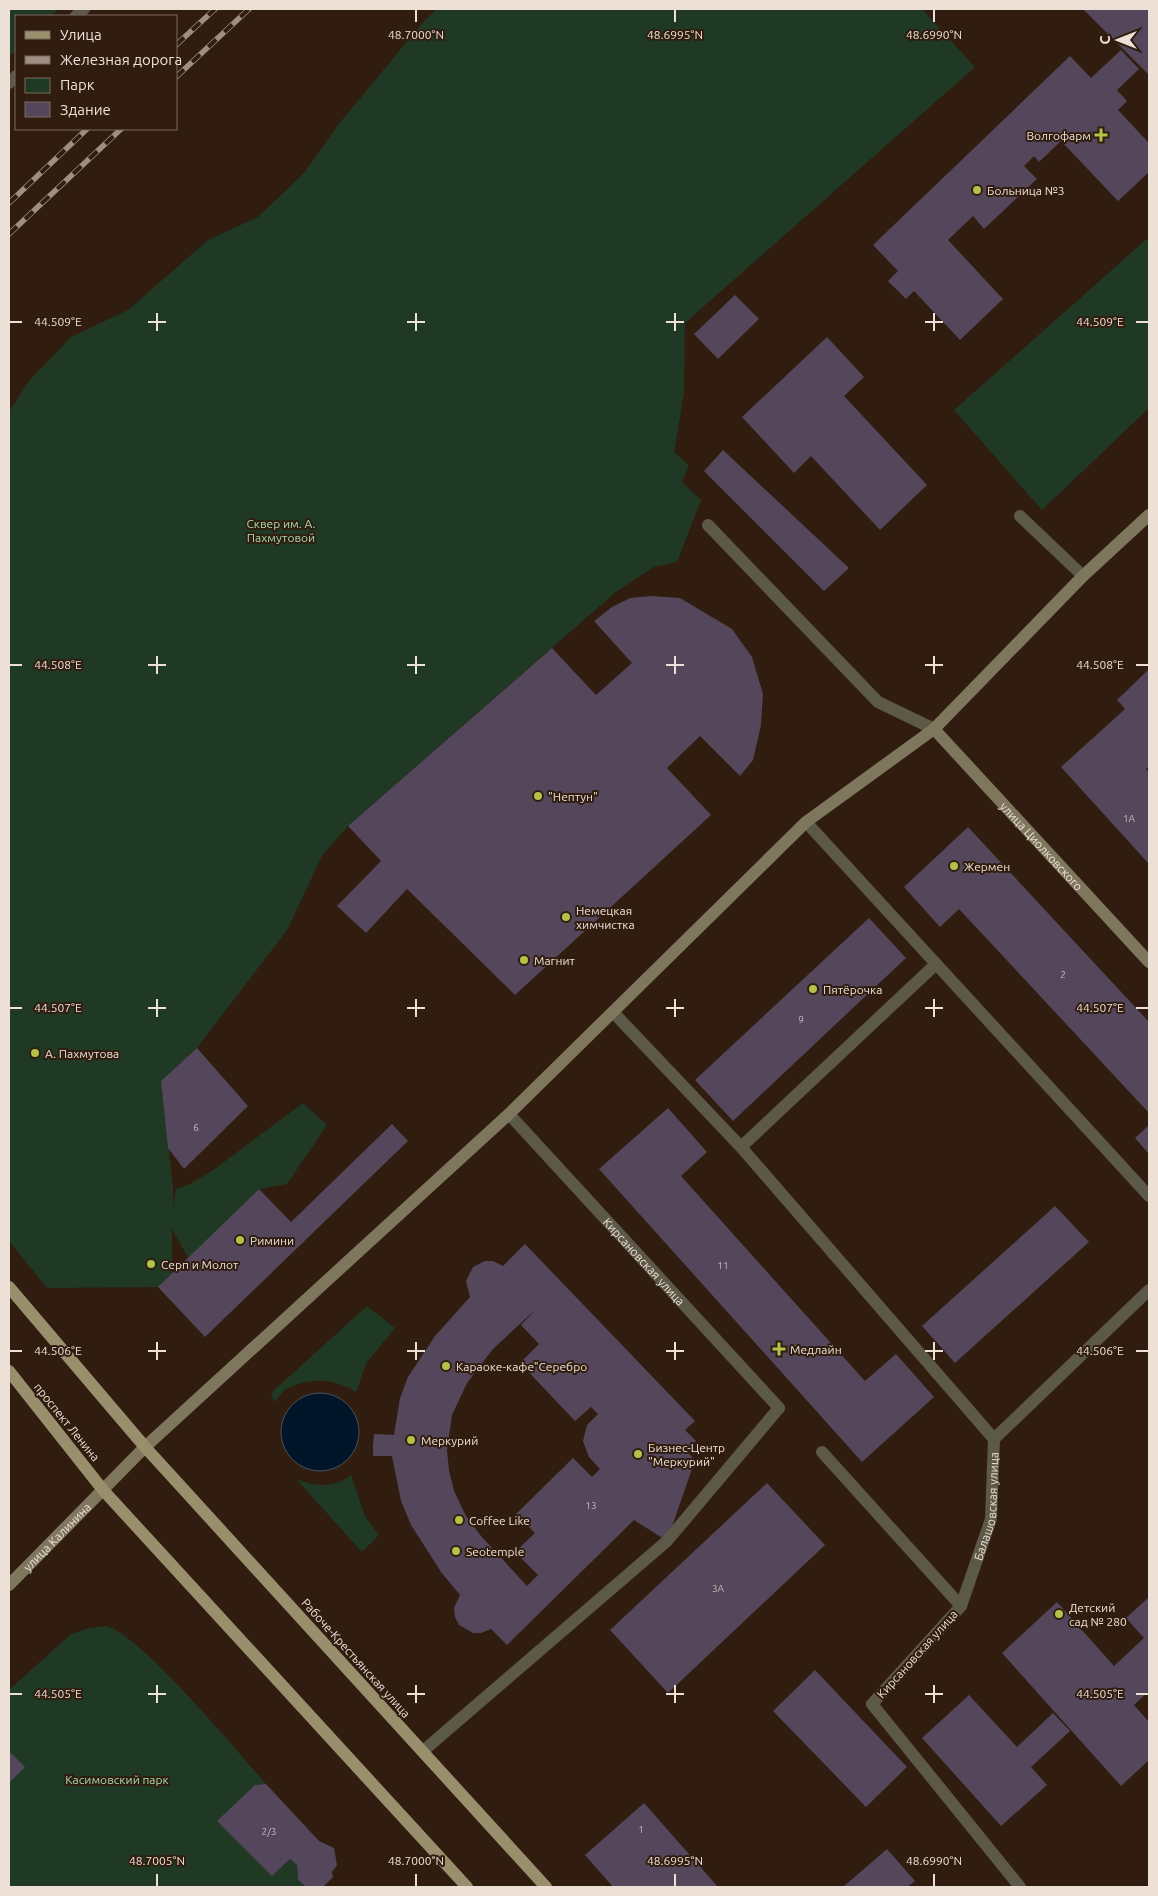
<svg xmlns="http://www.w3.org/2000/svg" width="1158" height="1896" font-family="Ubuntu,sans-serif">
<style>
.green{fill:#1f3925}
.water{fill:#011628;stroke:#48535c}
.building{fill:#54465b;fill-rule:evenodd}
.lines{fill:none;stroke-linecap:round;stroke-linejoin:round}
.lane{stroke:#5d5948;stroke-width:12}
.street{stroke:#5d5948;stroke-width:12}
.secondary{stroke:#7f775d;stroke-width:12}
.primary{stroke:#998f6d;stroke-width:12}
.rail-casing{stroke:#9e8e83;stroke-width:5.5}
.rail{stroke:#301d0f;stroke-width:4;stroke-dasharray:11;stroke-linecap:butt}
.ticks{fill:none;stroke:#ede0d7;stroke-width:2}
.poi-dot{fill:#b5c249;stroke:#301d0f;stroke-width:2}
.labels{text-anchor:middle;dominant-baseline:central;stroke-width:4;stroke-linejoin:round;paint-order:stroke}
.number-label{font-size:10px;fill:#c7bab8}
.poi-label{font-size:12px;fill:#ede0d7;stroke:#301d0f;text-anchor:start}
.park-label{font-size:12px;fill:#a4deaf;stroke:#301d0f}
.street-label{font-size:12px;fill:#ede0d7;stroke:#301d0f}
.ticks-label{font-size:12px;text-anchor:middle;fill:#ede0d7;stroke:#301d0f;stroke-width:4;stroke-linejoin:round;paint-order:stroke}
</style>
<rect width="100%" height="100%" fill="#301d0f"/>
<path class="green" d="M 9,9 L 59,9 L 51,16 L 16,16 L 16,50 L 9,57 Z
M 437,9 L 922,9 L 975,67 L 685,323 L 684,393 L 674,452 L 689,465 L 682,482 L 701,500 L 677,562 L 654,567 L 617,591 L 348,826 L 322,856 L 287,930 L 197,1048 L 161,1081 L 173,1187 L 173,1207 L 176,1189 L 190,1184 L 212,1171 L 303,1103 L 327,1125 L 287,1184 L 259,1189 L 189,1259 L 172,1229 L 172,1274 L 159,1287 L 47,1288 L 9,1241 L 9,412 L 28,382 L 71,337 L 128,310 L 208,240 L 258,217 L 304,173 L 338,125 L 424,21 Z
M 1149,237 L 1149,408 L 1042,510 L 954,410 Z
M 367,1306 L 395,1328 L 367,1362 L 356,1392 C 334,1378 308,1377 285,1390 C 281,1393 278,1399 274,1402 L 271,1393 Z
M 351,1475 L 365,1516 L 379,1535 L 362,1552 L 296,1479 C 314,1486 334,1489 351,1475 Z
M 106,1626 C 138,1632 239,1753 266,1784 L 255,1785 L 218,1821 L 272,1876 L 290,1859 L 297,1865 L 298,1880 L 306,1887 L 9,1887 L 9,1690 L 71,1634 L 89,1628 Z"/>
<path class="water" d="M281 1432a39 39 0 1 1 78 0a39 39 0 1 1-78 0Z"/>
<path class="building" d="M 1083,9 L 1149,9 L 1149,75 Z
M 1121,50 L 1139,69 L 1117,90 L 1127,101 L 1118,110 L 1149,143 L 1149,172 L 1118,201 L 1061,141 L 1039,162 L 1034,156 L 1024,166 L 1037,179 L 984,229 L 973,216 L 948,240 L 1003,299 L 960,340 L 914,291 L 906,299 L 888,281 L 898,271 L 873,245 L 1070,56 L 1091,78 Z
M 735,295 L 759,319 L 718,359 L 694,334 Z
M 827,337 L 864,377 L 844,396 L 927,485 L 880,530 L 811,456 L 794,473 L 742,417 Z
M 723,450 L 849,568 L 824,591 L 704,471 Z
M 651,596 L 680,598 L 732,629 L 752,657 L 763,694 L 761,725 L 753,760 L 740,776 L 700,736 L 667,768 L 711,815 L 515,995 L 407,889 L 366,933 L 337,906 L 381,861 L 348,826 L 552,648 L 596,695 L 632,663 L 594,621 L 612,607 L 630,598 Z
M 1149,669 L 1149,766 L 1146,769 L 1149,773 L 1149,864 L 1061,767 L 1125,709 L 1117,700 Z
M 968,827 L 1149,1022 L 1149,1113 L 959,909 L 940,927 L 904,887 Z
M 869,918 L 906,958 L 733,1121 L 695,1080 Z
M 197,1048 L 248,1106 L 184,1169 L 168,1148 L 161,1081 Z
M 668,1108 L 707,1152 L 681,1176 L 865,1381 L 896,1354 L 934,1397 L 862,1462 L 599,1169 Z
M 392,1124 L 408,1141 L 205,1337 L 158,1287 L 259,1189 L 291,1222 Z
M 1149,1125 L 1149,1154 L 1135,1138 Z
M 1055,1206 L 1089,1242 L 955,1363 L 922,1326 Z
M 525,1244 L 695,1421 L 685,1430 L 696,1441 L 686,1451 L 695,1460 L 667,1541 L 634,1520 L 507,1645 L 491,1629 L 481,1633 L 473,1633 L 459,1625 L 455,1617 L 454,1608 L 460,1595 L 441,1572 L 411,1525 L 401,1501 L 392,1456 L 373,1456 L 373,1445 L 374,1434 L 394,1435 L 400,1398 L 408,1377 L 435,1336 L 470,1297 L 466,1281 L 473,1267 L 485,1261 L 493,1261 L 503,1266 ZM 535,1310 L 521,1325 L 539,1344 L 520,1363 L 575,1421 L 591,1407 L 598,1414 L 587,1425 L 583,1441 L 589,1457 L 600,1469 L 592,1477 L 573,1458 L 516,1514 L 535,1533 L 515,1552 L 538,1575 L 527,1586 L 481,1536 L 466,1516 L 454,1491 L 449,1470 L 447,1450 L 452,1415 L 467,1383 L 493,1349 Z
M 767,1483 L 825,1545 L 668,1693 L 610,1630 Z
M 1149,1597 L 1149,1691 L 1134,1705 L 1149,1722 L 1149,1760 L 1121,1786 L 1002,1653 L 1057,1602 L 1114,1666 L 1144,1638 L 1126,1618 Z
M 815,1670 L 907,1767 L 866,1807 L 773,1711 Z
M 969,1695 L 1017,1747 L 1053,1713 L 1070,1731 L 1031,1767 L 1047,1785 L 1001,1826 L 922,1738 Z
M 9,1751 L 25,1767 L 9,1783 Z
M 266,1784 L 319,1841 L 334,1848 L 337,1865 L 332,1872 L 333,1877 L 323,1887 L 306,1887 L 298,1880 L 297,1865 L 290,1859 L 272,1876 L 217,1821 L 255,1785 Z
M 644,1803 L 718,1887 L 613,1887 L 585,1855 Z
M 887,1849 L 915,1881 L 907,1887 L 843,1887 Z"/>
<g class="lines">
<path class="lane" d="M 1020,516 L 1083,576
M 708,525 L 878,702 L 934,729
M 806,822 L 1149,1196
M 613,1012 L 741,1147 L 994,1439
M 741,1147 L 936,964
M 423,1751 L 667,1541 L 779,1408"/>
<g class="street">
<path d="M 76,16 L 84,9"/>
<path d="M 9,83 L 16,76"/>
<path id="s1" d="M 509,1114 L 779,1408"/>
<path d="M 822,1452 L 961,1606 L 872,1704 L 1020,1887"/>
<path id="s2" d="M 961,1606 L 991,1519 L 994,1439 L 1149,1290"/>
</g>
<g class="secondary">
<path id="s3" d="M 934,729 L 1149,962"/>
<path id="s4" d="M 9,1585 L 145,1447 L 509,1114 L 806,822 L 934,729 L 1083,576 L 1149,515"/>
</g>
<path class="primary" d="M 9,1287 L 145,1447 L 546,1887
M 9,1371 L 103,1490 L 467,1887"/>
<defs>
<path id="rail" d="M 176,45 L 215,9
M 176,77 L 249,9
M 9,203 L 87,129
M 9,234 L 121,129"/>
</defs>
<use href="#rail" class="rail-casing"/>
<use href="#rail" class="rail"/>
</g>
<path class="ticks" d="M 416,10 L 416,22M 675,10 L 675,22M 934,10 L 934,22M 157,313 L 157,331M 416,313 L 416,331M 675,313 L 675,331M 934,313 L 934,331M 10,322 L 22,322M 148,322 L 166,322M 407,322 L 425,322M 666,322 L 684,322M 925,322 L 943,322M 1136,322 L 1148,322M 157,656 L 157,674M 416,656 L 416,674M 675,656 L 675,674M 934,656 L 934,674M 10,665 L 22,665M 148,665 L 166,665M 407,665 L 425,665M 666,665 L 684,665M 925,665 L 943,665M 1136,665 L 1148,665M 157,999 L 157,1017M 416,999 L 416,1017M 675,999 L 675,1017M 934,999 L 934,1017M 10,1008 L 22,1008M 148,1008 L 166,1008M 407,1008 L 425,1008M 666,1008 L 684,1008M 925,1008 L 943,1008M 1136,1008 L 1148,1008M 157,1342 L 157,1360M 416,1342 L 416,1360M 675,1342 L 675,1360M 934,1342 L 934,1360M 10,1351 L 22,1351M 148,1351 L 166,1351M 407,1351 L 425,1351M 666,1351 L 684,1351M 925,1351 L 943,1351M 1136,1351 L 1148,1351M 157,1685 L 157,1703M 416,1685 L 416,1703M 675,1685 L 675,1703M 934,1685 L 934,1703M 10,1694 L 22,1694M 148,1694 L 166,1694M 407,1694 L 425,1694M 666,1694 L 684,1694M 925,1694 L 943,1694M 1136,1694 L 1148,1694M 157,1874 L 157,1886M 416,1874 L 416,1886M 675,1874 L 675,1886M 934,1874 L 934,1886"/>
<g class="poi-dot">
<path d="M1098.5 127.5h5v5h5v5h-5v5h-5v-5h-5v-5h5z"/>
<circle cx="977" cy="190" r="5"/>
<circle cx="538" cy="796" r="5"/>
<circle cx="954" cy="866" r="5"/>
<circle cx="566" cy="917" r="5"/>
<circle cx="524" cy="960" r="5"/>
<circle cx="813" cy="989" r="5"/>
<circle cx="35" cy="1053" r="5"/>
<circle cx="240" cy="1240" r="5"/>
<circle cx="151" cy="1264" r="5"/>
<path d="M776.5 1341.5h5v5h5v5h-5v5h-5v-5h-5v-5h5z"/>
<circle cx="446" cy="1366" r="5"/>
<circle cx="411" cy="1440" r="5"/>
<circle cx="638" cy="1454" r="5"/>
<circle cx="459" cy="1520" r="5"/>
<circle cx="456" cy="1551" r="5"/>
<circle cx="1059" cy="1614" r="5"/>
</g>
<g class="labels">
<g class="number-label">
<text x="1129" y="818">1А</text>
<text x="1063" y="974">2</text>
<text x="801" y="1019">9</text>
<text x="196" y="1127">6</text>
<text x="723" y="1265">11</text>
<text x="591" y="1505">13</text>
<text x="718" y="1588">3А</text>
<text x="641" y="1829">1</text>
<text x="269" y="1831">2/3</text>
</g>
<g class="poi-label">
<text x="1091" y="135" text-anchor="end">Волгофарм</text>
<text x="987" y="190">Больница №3</text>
<text x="548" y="796">"Нептун"</text>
<text x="964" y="866">Жермен</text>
<text x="576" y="910">Немецкая<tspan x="576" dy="14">химчистка</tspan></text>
<text x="534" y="960">Магнит</text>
<text x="823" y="989">Пятёрочка</text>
<text x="45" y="1053">А. Пахмутова</text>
<text x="250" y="1240">Римини</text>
<text x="161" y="1264">Серп и Молот</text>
<text x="790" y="1349">Медлайн</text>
<text x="456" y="1366">Караоке-кафе"Серебро</text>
<text x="421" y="1440">Меркурий</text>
<text x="648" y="1447">Бизнес-Центр<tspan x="648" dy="14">"Меркурий"</tspan></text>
<text x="469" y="1520">Coffee Like</text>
<text x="466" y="1551">Seotemple</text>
<text x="1069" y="1607">Детский<tspan x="1069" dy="14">сад № 280</tspan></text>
</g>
<g class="park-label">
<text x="281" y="523">Сквер им. А.<tspan x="281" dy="14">Пахмутовой</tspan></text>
<text x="117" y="1779">Касимовский парк</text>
</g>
<g class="street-label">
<text stroke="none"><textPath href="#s3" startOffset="159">улица Циолковского</textPath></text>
<text stroke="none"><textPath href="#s1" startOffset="200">Кирсановская улица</textPath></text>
<text transform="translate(67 1422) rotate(51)">проспект Ленина</text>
<text stroke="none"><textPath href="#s2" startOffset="104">Балашовская улица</textPath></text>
<text stroke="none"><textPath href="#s4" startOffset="68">улица Калинина</textPath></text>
<text transform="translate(917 1654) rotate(-48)">Кирсановская улица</text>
<text transform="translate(356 1658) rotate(48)">Рабоче-Крестьянская улица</text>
</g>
</g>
<g class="ticks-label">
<text x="416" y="39">48.7000°N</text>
<text x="675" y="39">48.6995°N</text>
<text x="934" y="39">48.6990°N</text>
<text x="1100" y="326">44.509°E</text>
<text x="58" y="326">44.509°E</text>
<text x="1100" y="669">44.508°E</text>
<text x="58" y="669">44.508°E</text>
<text x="1100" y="1012">44.507°E</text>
<text x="58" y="1012">44.507°E</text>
<text x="58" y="1355">44.506°E</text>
<text x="1100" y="1355">44.506°E</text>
<text x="58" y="1698">44.505°E</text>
<text x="1100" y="1698">44.505°E</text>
<text x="157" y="1865">48.7005°N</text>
<text x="416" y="1865">48.7000°N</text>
<text x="675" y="1865">48.6995°N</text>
<text x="934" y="1865">48.6990°N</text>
</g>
<rect width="1158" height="1896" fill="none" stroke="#ede0d7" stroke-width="20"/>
<rect x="15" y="15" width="162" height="115" fill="#301d0f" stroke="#7c6b5f"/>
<rect x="25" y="31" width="25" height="8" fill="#998f6d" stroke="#7c6b5f"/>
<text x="60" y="40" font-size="15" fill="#ede0d7">Улица</text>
<rect x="25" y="56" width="25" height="8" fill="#9e8e83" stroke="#7c6b5f"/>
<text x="60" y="65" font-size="15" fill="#ede0d7">Железная дорога</text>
<rect x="25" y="78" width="25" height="15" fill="#1f3925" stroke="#7c6b5f"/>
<text x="60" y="90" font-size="15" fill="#ede0d7">Парк</text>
<rect x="25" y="102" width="25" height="15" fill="#54465b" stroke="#7c6b5f"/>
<text x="60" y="115" font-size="15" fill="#ede0d7">Здание</text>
<g transform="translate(1118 40) rotate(270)" stroke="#301d0f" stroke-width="4" paint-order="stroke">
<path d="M0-4L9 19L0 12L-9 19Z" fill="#ede0d7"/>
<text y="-8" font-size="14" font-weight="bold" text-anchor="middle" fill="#ede0d7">С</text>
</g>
</svg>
